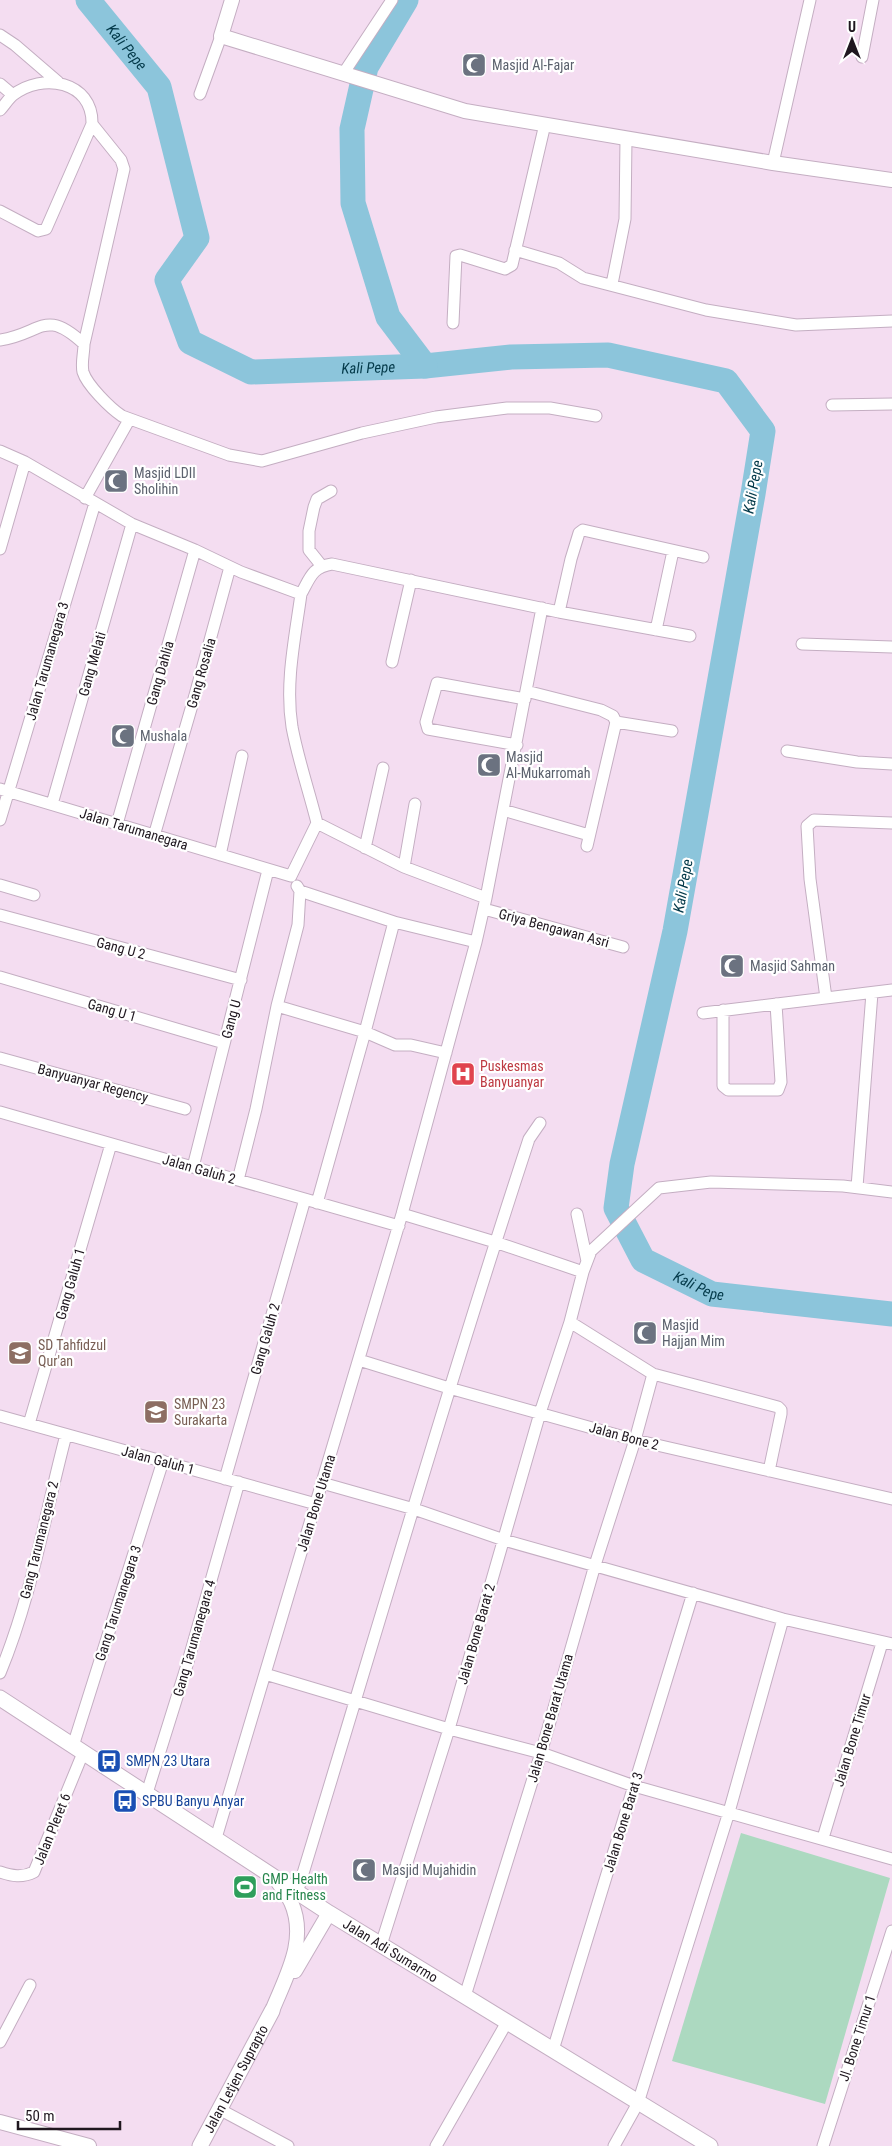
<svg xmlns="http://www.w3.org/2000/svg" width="892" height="2146" font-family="'Roboto Condensed',sans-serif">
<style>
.green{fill:#acd9c0}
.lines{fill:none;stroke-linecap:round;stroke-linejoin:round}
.river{stroke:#8cc5db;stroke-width:25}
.minor-casing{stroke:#c4aec2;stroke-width:13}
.tertiary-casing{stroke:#c4aec2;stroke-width:16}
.secondary-casing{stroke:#c4aec2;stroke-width:17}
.minor{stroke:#fff;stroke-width:11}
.tertiary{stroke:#fff;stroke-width:14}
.secondary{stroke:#fff;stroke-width:15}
.labels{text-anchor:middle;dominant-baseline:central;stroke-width:4.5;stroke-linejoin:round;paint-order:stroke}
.worship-label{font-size:14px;fill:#5b616d;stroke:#fff;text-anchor:start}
.street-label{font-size:14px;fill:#1f171f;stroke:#fff}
.health-label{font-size:14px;fill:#be3a42;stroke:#fff;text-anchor:start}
.education-label{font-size:14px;fill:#785e54;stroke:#fff;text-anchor:start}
.transit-label{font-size:14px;fill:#164399;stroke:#fff;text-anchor:start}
.leisure-label{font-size:14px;fill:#27864d;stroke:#fff;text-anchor:start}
.water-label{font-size:15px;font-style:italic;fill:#033949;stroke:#fff}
</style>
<rect width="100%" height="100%" fill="#f4ddf1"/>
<path class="green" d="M 741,1833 L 890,1878 L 825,2104 L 672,2061 Z"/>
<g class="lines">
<g class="river">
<path id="s1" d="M 88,0 L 159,87 L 197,238 L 167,280 L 190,342 L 251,372 L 425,366 L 511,357 L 608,355 L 726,381 L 763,431 L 753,494 L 675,931 L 622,1164 L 616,1208 L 643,1260 L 712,1294 L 892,1314"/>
<path d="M 406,0 L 366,67 L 352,129 L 353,203 L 388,317 L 425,366"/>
</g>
<defs>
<path id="minor" d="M 0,35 L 15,45 L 58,82
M 862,57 L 873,0
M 343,74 L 392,0
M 0,84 L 13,95
M 200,94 L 221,36
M 0,110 C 4,106 8,99 13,95 C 42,72 93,81 92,124 L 46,229 L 38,231 L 0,211
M 92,124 L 121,160 L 124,169 L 84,344 C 84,353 81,363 83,372 C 87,385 110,408 122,416 L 229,455 L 262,461 L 362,433 L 436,417 L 507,408 L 550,408 L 596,416
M 773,163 L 810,0
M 515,250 L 559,263 L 583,278 L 706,310 L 796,325 L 892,321
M 612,284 L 625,219 L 626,139
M 453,323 L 456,256 L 460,255 L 505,269 L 512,265 L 545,124
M 0,340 C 42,334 44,307 84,344
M 832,405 L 892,404
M 0,451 L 25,462 L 132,524 L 195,550 L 241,572 L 301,594 C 310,578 312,567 332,564 L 559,612 L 690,636
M 85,498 L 129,420
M 0,549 L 25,462
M 321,565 L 309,550 L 309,531 L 314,507 L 317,499 L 331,491
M 301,594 C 295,638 285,683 292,727 C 298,759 309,791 317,823
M 559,612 L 571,559 L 579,533 L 583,530 L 703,557
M 656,630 L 673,551
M 802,644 L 892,647
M 392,662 L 411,580
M 526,691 L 601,710 L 613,716 L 616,722 L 587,846
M 616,722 L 672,731
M 517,745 L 428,729 L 426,722 L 437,683 L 525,699
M 787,751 L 857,762 L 892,764
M 0,789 L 291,876 L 317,823 L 404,867 L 486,898
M 52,804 L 132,524
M 503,810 L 589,835
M 0,820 L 95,503
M 117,824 L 195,550
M 154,836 L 195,695 L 230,567
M 365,848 L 383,768
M 220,855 L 242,756
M 404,867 L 415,804
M 0,885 L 34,895
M 300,891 L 394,922 L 365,1032 L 317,1203
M 484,909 L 623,947
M 0,915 L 241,980
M 394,922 L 476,942
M 0,977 L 224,1043
M 826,998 L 810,879 L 807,826 L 814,820 L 892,823
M 277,1006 L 365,1032 L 395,1045 L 411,1045 L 446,1053
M 723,1010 L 723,1086 L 728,1090 L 778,1090 L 781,1082 L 776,1004
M 703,1013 L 892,990
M 0,1058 L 185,1109
M 0,1112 L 399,1226
M 193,1167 L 268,870
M 238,1180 L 256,1109 L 277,1006 L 298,925 L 300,891 L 297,886
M 857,1187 L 872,993
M 402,1214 L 495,1242 L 583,1272 L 570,1322 L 653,1374 L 635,1440 L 595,1565 L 541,1753 L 465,1996
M 577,1214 L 587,1261
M 583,1272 L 591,1251 L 659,1188 L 711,1182 L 843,1186 L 892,1192
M 359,1360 L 449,1388 L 635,1440 L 892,1499
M 653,1374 L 778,1407 L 781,1410 L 781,1414 L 769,1471
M 0,1416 L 316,1504
M 29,1424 L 111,1144
M 225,1479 L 305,1199
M 322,1483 L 414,1509 L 504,1540 L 783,1619 L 892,1644
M 0,1673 C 32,1596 45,1514 66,1435
M 265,1674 L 449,1729 L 541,1753 L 634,1786 L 892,1859
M 73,1746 L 163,1461
M 147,1793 L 187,1665 L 239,1482
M 216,1838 L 402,1214 L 476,942 L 486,898 L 542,608
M 823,1838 L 882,1643
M 0,1872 C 12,1876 22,1878 34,1872 L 83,1753
M 297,1893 C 374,1641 447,1389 529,1139 L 540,1123
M 381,1945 L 449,1729 L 540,1413 L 570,1322
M 0,2042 L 30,1985
M 553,2050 L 693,1593
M 219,2109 L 288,2146
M 436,2146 L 507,2022
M 614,2146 L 638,2103 L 729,1812 L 783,1619
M 823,2146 L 892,1931"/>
<path id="tertiary" d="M 232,0 L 221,36 L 465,111 L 773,163 L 892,180
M 295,1971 L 329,1913
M 272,2011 C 286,1976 308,1940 291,1902 C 287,1894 281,1887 276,1879
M 0,2122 L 89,2146"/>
<g id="secondary">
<path id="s2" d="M 0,1698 L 329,1913 L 710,2146"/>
<path id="s3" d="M 200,2146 L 272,2011"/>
</g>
</defs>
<use href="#minor" class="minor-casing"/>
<use href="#tertiary" class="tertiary-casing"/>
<use href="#secondary" class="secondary-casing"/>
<use href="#minor" class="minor"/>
<use href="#tertiary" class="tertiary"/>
<use href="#secondary" class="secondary"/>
</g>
<defs>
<symbol id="mosque-square" viewBox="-11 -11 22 22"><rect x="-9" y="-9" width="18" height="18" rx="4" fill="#6b7280" stroke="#fff"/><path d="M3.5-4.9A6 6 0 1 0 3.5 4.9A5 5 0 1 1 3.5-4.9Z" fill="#fff"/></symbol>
<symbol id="hospital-square" viewBox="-11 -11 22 22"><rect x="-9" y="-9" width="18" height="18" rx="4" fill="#e0444e" stroke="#fff"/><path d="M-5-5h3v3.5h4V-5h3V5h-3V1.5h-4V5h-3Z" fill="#fff"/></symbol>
<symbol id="school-square" viewBox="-11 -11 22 22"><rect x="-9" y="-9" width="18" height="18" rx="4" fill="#8d6e63" stroke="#fff"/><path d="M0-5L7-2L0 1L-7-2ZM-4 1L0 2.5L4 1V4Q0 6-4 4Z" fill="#fff"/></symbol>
<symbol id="bus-square" viewBox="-11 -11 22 22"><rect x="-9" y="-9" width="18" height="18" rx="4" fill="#1a4fb4" stroke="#fff"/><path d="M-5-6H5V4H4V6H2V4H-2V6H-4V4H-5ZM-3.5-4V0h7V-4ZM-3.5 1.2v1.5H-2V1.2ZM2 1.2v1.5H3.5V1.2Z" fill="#fff"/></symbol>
<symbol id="stadium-square" viewBox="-11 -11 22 22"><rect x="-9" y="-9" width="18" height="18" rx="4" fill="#2e9e5b" stroke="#fff"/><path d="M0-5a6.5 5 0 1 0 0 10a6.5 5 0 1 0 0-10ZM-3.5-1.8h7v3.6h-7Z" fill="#fff"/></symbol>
</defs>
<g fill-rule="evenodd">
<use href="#mosque-square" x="460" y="51" width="28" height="28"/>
<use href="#mosque-square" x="102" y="467" width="28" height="28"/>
<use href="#mosque-square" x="109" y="722" width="28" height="28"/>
<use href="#mosque-square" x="475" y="751" width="28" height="28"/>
<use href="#mosque-square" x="718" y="952" width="28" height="28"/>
<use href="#hospital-square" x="449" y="1060" width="28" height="28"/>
<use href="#mosque-square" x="631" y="1319" width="28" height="28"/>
<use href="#school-square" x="6" y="1339" width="28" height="28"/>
<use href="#school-square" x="142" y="1398" width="28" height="28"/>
<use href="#bus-square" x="95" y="1747" width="28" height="28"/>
<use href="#bus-square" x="111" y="1787" width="28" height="28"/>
<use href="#mosque-square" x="350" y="1856" width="28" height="28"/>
<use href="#stadium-square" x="231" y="1873" width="28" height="28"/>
</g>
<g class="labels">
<g class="worship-label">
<text x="492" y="65">Masjid Al-Fajar</text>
<text x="134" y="473">Masjid LDII<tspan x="134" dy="16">Sholihin</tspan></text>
<text x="140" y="736">Mushala</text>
<text x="506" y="757">Masjid<tspan x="506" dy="16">Al-Mukarromah</tspan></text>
<text x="750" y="966">Masjid Sahman</text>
<text x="662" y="1325">Masjid<tspan x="662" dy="16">Hajjan Mim</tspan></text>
<text x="382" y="1870">Masjid Mujahidin</text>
</g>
<g class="street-label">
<text transform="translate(47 661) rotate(-74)">Jalan Tarumanegara 3</text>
<text transform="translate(92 664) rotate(-74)">Gang Melati</text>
<text transform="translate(160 673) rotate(-74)">Gang Dahlia</text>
<text transform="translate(201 673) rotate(-74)">Gang Rosalia</text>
<text transform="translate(134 829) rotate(17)">Jalan Tarumanegara</text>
<text transform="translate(554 928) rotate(15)">Griya Bengawan Asri</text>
<text transform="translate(121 948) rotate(15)">Gang U 2</text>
<text transform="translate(112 1010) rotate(16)">Gang U 1</text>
<text transform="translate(231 1019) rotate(-75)">Gang U</text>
<text transform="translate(93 1083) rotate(15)">Banyuanyar Regency</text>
<text transform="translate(199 1169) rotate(16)">Jalan Galuh 2</text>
<text transform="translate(70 1284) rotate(-74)">Gang Galuh 1</text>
<text transform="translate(265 1339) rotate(-74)">Gang Galuh 2</text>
<text transform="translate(624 1436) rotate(15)">Jalan Bone 2</text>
<text transform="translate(158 1460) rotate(15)">Jalan Galuh 1</text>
<text transform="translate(316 1503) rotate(-73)">Jalan Bone Utama</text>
<text transform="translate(39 1540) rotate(-76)">Gang Tarumanegara 2</text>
<text transform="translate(118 1603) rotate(-72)">Gang Tarumanegara 3</text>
<text transform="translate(476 1634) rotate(-74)">Jalan Bone Barat 2</text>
<text transform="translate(194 1638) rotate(-74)">Gang Tarumanegara 4</text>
<text transform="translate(550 1718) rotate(-74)">Jalan Bone Barat Utama</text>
<text transform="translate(852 1740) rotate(-73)">Jalan Bone Timur</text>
<text transform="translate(623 1822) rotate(-73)">Jalan Bone Barat 3</text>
<text transform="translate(52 1829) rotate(-68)">Jalan Pleret 6</text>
<text stroke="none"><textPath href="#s2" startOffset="465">Jalan Adi Sumarmo</textPath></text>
<text transform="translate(857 2038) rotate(-72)">Jl. Bone Timur 1</text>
<text stroke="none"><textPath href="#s3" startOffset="76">Jalan Letjen Suprapto</textPath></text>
</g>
<g class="health-label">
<text x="480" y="1066">Puskesmas<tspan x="480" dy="16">Banyuanyar</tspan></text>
</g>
<g class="education-label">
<text x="38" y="1345">SD Tahfidzul<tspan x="38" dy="16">Qur'an</tspan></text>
<text x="174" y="1404">SMPN 23<tspan x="174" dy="16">Surakarta</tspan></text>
</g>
<g class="transit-label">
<text x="126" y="1761">SMPN 23 Utara</text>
<text x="142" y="1801">SPBU Banyu Anyar</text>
</g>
<g class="leisure-label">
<text x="262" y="1879">GMP Health<tspan x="262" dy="16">and Fitness</tspan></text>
</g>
<g class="water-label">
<text stroke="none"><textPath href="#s1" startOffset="61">Kali Pepe</textPath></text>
<text stroke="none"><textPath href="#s1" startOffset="571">Kali Pepe</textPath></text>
<text transform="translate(753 487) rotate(-80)">Kali Pepe</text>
<text transform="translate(683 886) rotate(-80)">Kali Pepe</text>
<text stroke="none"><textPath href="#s1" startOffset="1906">Kali Pepe</textPath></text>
</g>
</g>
<g transform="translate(852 40)" stroke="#ffffff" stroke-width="4" paint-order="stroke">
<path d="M0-4L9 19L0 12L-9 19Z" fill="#1f171f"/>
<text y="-8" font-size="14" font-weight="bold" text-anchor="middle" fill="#1f171f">U</text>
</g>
<path d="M18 2121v8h102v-8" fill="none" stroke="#1f171f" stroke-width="2.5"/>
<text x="25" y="2121" font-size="15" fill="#1f171f" stroke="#ffffff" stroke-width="4" paint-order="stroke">50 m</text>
</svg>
